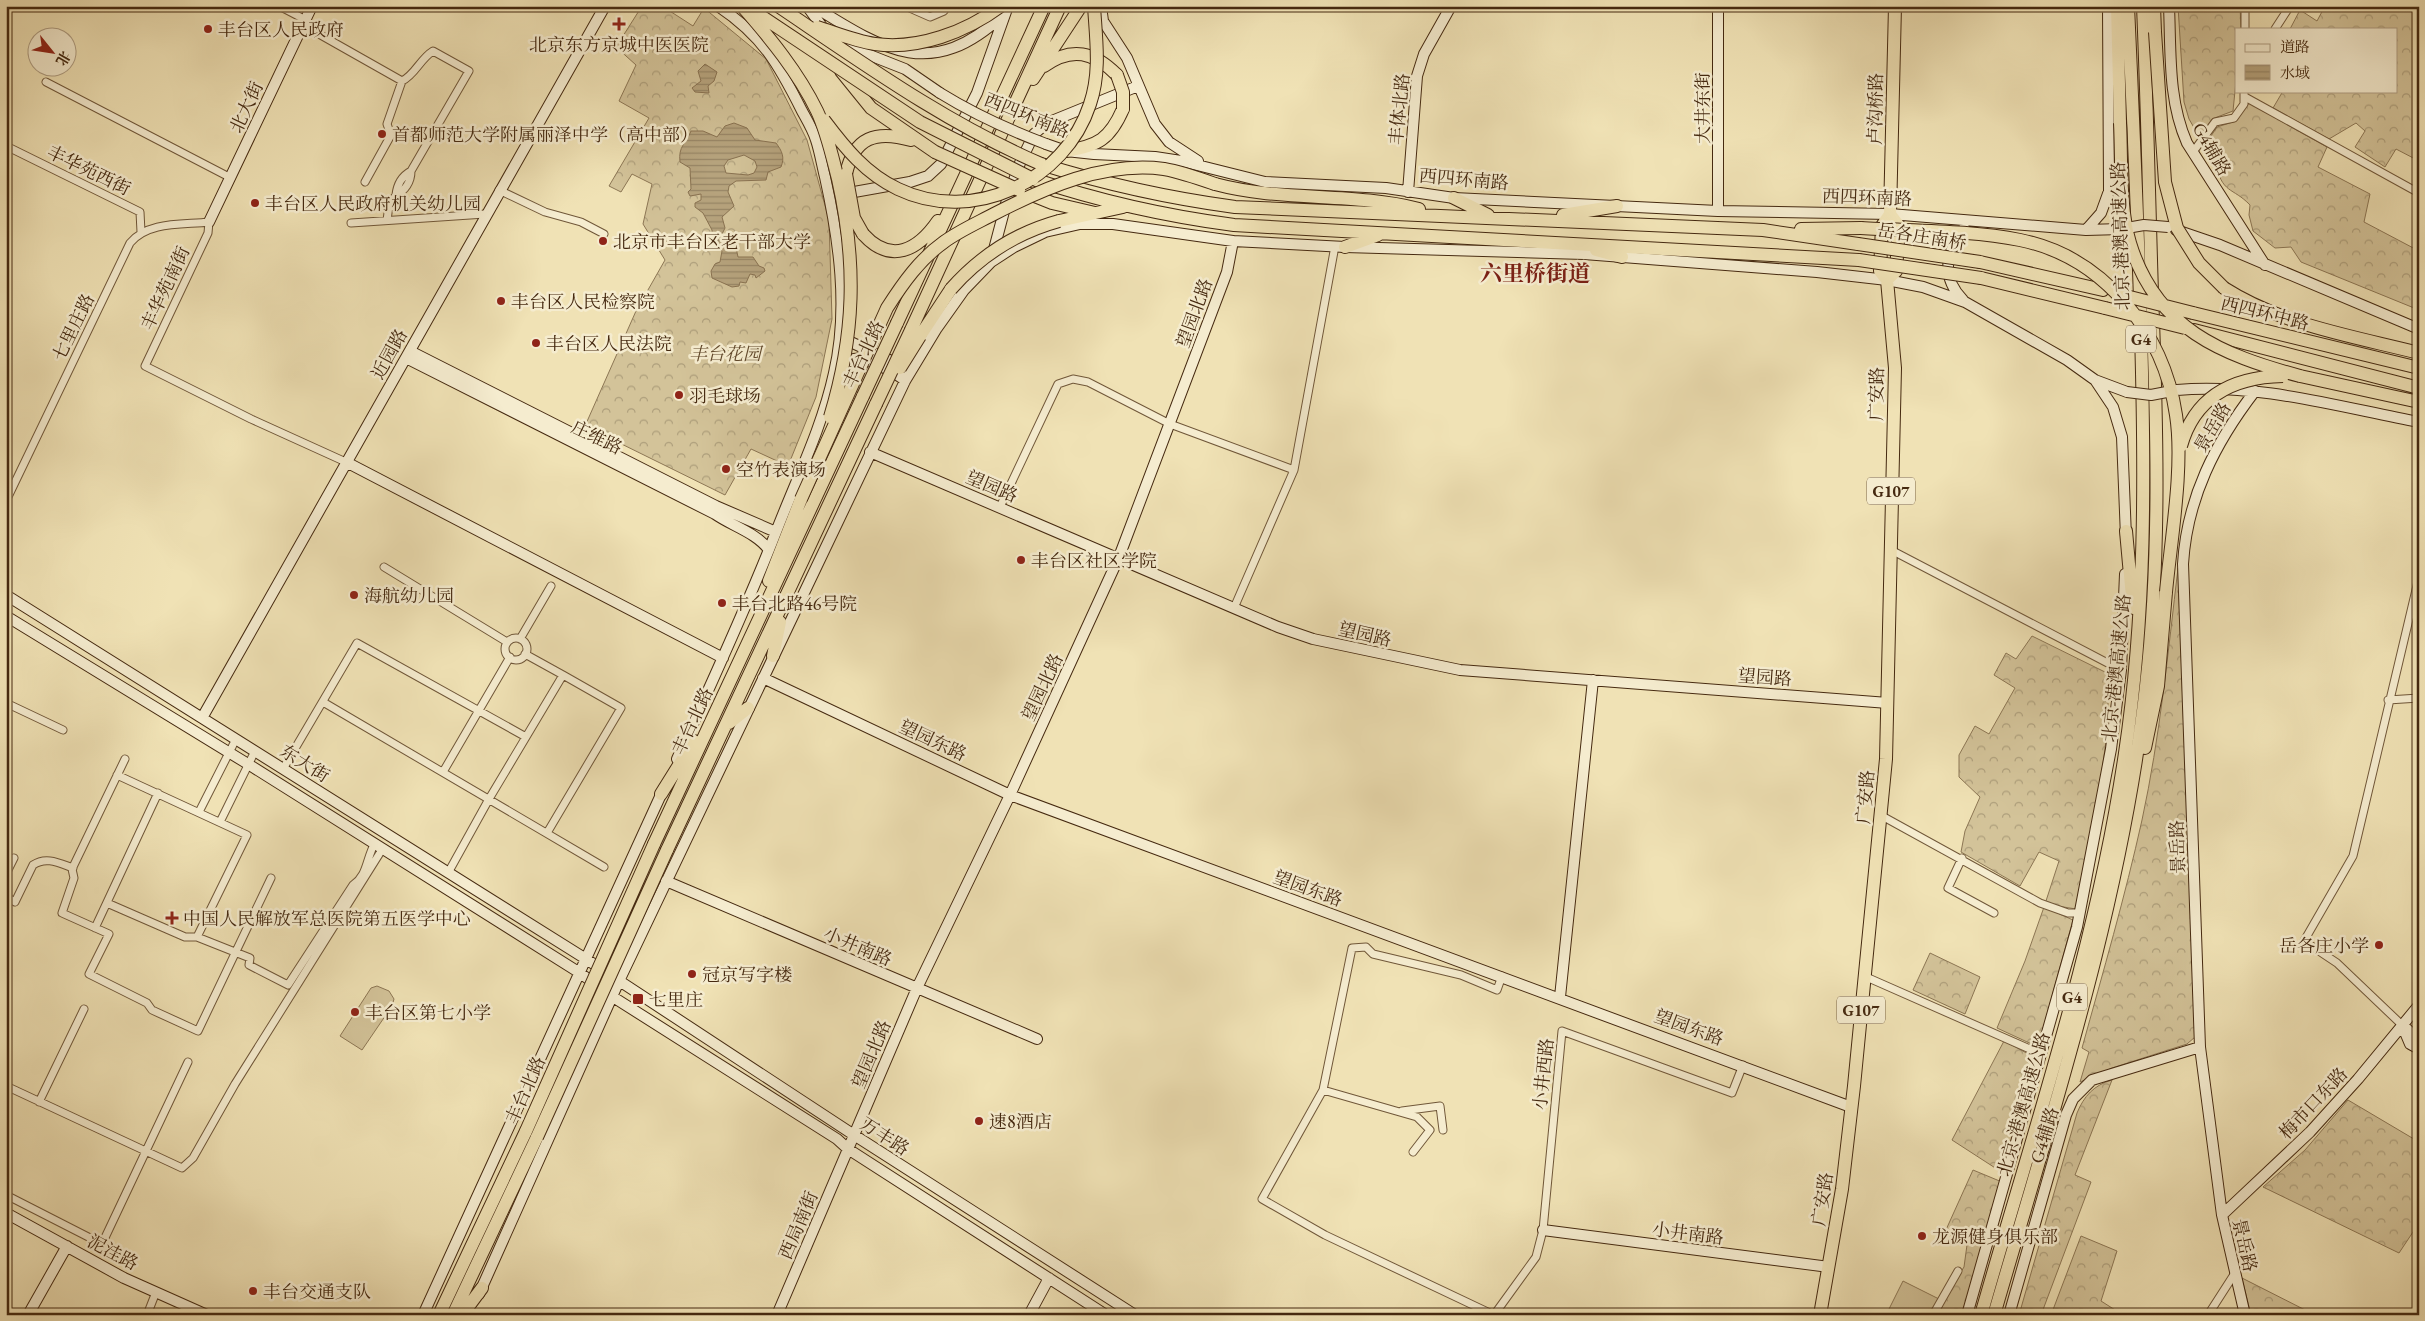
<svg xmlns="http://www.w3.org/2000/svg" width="2425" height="1321" font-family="'EB Garamond','Noto Serif SC',serif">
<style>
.green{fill:#d3c399;stroke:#8c7654}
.forest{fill:url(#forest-crowns);stroke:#8c7654}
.water{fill:url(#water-rules);stroke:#897251;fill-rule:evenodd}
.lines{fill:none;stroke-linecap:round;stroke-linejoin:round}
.street-casing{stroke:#705739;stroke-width:9}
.secondary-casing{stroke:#452910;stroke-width:12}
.highway-casing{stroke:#452910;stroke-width:14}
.street{stroke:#f5eccf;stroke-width:7}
.secondary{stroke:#f5eccf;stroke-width:10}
.highway{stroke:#f0e2b5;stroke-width:12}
.secondary-bridge-casing{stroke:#452910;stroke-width:12;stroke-linecap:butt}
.highway-bridge-casing{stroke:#452910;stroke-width:14;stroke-linecap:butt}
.secondary-bridge{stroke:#f5eccf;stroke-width:10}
.highway-bridge{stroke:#f0e2b5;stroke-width:12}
.poi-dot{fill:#8f2418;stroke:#f5eccf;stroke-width:2}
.labels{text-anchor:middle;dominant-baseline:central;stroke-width:5;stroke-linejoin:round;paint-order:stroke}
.shield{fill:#f5eccf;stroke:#7a6449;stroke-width:1}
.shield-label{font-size:16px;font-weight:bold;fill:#452910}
.poi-label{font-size:18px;fill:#452910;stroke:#f5eccf;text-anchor:start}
.street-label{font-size:18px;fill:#452910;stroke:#f5eccf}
.park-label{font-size:18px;font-style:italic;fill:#61482b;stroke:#f5eccf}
.district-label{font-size:22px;font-weight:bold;fill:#7a1f14;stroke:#f5eccf}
</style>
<defs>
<pattern id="forest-crowns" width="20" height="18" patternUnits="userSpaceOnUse" patternTransform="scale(1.25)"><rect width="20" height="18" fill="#d3c399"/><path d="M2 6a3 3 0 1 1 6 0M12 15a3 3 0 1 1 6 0" fill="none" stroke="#ad9e7b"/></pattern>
<pattern id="water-rules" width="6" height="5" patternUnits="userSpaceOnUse" patternTransform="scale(1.25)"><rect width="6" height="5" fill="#b6a37d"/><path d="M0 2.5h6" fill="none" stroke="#968565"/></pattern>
</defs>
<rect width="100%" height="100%" fill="#f0e2b5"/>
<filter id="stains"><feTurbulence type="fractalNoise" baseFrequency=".004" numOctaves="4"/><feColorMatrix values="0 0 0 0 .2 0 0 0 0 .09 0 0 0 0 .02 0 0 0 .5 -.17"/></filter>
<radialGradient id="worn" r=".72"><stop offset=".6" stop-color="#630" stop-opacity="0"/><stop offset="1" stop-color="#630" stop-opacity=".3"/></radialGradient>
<path class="green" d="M 377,986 L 389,991 L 394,999 L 392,1006 L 362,1050 L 340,1036 L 371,988 Z
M 1903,1281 L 1939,1299 L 1931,1315 L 1886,1315 Z"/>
<path class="forest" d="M 642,6 L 662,6 L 693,26 L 704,8 L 766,59 L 807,140 L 829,220 L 832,319 L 816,397 L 788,466 L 751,449 L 725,495 L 585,426 L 636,311 L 665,260 L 643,224 L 652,184 L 632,174 L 621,192 L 609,186 L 649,118 L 619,101 L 636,65 L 616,47 Z
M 2178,6 L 2240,6 L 2241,29 L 2236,29 L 2236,81 L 2233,111 L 2212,119 L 2200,138 L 2189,119 L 2184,102 Z
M 2325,6 L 2419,6 L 2419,161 L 2396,149 L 2385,167 L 2355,147 L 2365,131 L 2356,123 L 2329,139 L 2273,108 L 2283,91 L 2396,91 L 2396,29 L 2290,29 L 2300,10 L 2317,21 Z
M 2249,103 L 2327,147 L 2318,167 L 2370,194 L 2364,222 L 2419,251 L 2419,310 L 2301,262 L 2291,247 L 2275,248 L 2253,231 L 2249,215 L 2250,205 C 2233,187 2221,194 2216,162 L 2207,156 L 2203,148 L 2217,127 L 2236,121 Z
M 2178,568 L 2195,1037 L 2187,1044 L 2112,1068 L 2080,1082 L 2089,1052 L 2082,1048 C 2103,972 2125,897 2142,820 C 2160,737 2168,652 2178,568 Z
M 2032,636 L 2109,674 L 2107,734 L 2099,792 L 2076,909 L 2045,904 L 2059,861 L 2039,852 L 2020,886 L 1961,852 L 1965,831 L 1980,797 L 1959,777 L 1959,755 L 1975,726 L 1989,734 L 2015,688 L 1994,675 L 2006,653 L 2016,659 Z
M 2044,907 L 2073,920 L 2038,1047 L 1997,1028 L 2025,961 Z
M 1930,953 L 1980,977 L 1965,1014 L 1913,990 Z
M 2004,1041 L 2036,1058 L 2003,1173 L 1952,1140 Z
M 2112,1080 L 2075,1175 L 2091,1182 L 2041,1315 L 2019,1315 L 2077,1113 C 2084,1096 2094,1085 2112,1080 Z
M 2348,1100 L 2419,1142 L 2419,1223 L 2399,1253 L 2263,1187 L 2305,1150 Z
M 1973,1170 L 2002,1182 L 1962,1315 L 1938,1315 L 1940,1311 L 1937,1309 L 1964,1267 L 1967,1245 L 1945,1232 Z
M 2081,1236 L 2117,1251 L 2101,1301 L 2123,1315 L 2051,1315 Z
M 2242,1278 L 2315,1315 L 2251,1315 Z"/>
<path class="water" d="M 705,64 L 717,72 L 714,81 L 708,86 L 709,93 L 695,92 L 692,88 L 701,81 L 698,71 Z
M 734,123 L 747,128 L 755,140 L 776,143 C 782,151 785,157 781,167 L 768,172 L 766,180 L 736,181 L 729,186 L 728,192 L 734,206 L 722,217 L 725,228 L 722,234 L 723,239 L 735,243 L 738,257 L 753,257 L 759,266 L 764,268 L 765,271 L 756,278 L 755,275 L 750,274 L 746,283 L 740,282 L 739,286 L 732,287 L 712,278 L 711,271 L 715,264 L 720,262 L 722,251 L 713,242 L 712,230 L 703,213 L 695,207 L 695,203 L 701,200 L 701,194 L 690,196 L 688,192 L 691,189 L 690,168 L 680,162 C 678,146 686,144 691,131 L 703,131 L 717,137 L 725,126 ZM 744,155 L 755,161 L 757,167 L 754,173 L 748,175 L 726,173 L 724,166 L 728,160 Z"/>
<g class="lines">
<defs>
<path id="street" d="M 279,6 L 306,20
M 905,6 L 930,17 L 944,11 L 947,6
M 2245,6 L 2245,29
M 303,25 L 402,81 C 415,75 420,59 433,51 L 469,71 L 411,171 C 411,182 405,191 396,195 C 397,185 402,176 411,171
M 2275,29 L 2290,6
M 46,82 L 231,178
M 2245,97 L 2419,193
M 6,146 L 140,212 L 141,232
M 2193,152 L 2215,122 L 2234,118 L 2244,104 L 2244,91
M 365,182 L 391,135 L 387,124 L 402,81
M 499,190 L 545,212 L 581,222 L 604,234
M 387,220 L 389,206 L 396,195
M 351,223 L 485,214
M 6,483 L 13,486
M 6,501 L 130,243 C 148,221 183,225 209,222 L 208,233 L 145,366 L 251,419 L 348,463
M 1000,507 L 1058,384 L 1073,379 L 1088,382 L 1170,424 L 1294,470
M 1891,550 L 2121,670
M 384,567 L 507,642
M 1234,608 L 1294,470 L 1335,246
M505 649a11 11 0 1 1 22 0a11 11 0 1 1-22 0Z
M 520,639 L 551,586
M 525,654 L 563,675
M 2388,700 L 2419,698
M 323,702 L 604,867
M 6,703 L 63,730
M 125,759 L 72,869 L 74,878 L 62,913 L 109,934 L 89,974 L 147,1003 L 152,1010 L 198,1031 L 271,878
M 283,769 L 357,643 L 526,737
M 443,772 L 510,657
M 117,775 L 247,835 L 197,937 L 250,958 L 249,965 L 288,985 L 353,885 C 368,875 366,858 375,843
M 199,812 L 236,739
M 1882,816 L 2040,903 L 2068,913 L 2080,913
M 220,822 L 255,751
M 1962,858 L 1948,888 L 1994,913
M 448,873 L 489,799 L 563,675 L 621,708 L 547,833
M 6,874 L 14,858
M 6,897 L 15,902 L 33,865 C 46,856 59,863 73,868
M 107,903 L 185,937 L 197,937
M 95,928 L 158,793
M 1864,976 L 2041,1054
M 2402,1025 L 2337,963 L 2304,941 L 2353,856 L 2419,577
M 6,1086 L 182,1168 L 193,1158 L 235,1084 L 383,848
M 1323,1090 L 1417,1117 L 1430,1130 L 1413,1152
M 39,1102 L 84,1009
M 1402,1111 L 1440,1106 L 1443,1130
M 6,1195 L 102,1244 L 188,1062
M 147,1315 L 156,1292
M 1494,1315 L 1325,1235 L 1262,1199 L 1323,1090 L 1352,948 L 1366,947 L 1373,954 L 1461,975 L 1497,990 L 1502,976
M 1494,1315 L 1536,1257 L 1543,1230 L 1562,1031 L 1732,1093 L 1743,1065
M 1933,1315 L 1958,1271
M 2208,1315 L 2235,1273"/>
<path id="secondary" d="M 807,6 L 826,32
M 813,6 C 885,51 932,81 1003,15
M 1101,6 L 1103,21 L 1127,58 L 1155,124 L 1169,142 L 1198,161
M 2169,6 C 2171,53 2168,100 2187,143 L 2265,265
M 839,43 L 905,69 L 940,93
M 1046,144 L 1066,151 L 1094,154 L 1155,157 L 1181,161 L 1265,182 L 1386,188 L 1454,198 L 1718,211 L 1890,214 L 2086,230 L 2121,229
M 1408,192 L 1417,76 L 1424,54 L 1451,6
M 843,194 L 910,182 L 928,176 L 941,164 L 977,93 L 1008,6
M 1718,211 L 1718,6
M 209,222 L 312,6
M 2086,230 L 2101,213 L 2109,191 L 2108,6
M 2176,230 L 2220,245 L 2419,329
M 993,253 L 1007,200 L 1020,163 L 1034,134 L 1047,123 L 1138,86
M 1963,300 C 1940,276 1946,252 1964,228
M 840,337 L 902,366
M 410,351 L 716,506 L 776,532
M 406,358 L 715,514 C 732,526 757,533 769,550
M 839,367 C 845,363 853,357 861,359 C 870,360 899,374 905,381
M 2095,380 L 2113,407 L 2122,437 L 2126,537
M 2177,390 C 2258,383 2339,407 2419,422
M 870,452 L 1278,627 L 1313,639 L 1460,670 L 1888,703
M 348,463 L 723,658
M 6,595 L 586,959 L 854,1135 L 1135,1315
M 6,616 L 248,764 L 580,973 L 613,997 L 837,1139 L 848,1149 L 1106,1315
M 763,678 L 1010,795 L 1851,1107
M 202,718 C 337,481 469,242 605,6
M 677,759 C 711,684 746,609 776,532 C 796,480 822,428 834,373 C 849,309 839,240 825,177 C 822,165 820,152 816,140 C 813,130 807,120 802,111 C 779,65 763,36 718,6
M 666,881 L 1037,1039
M 1560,997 L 1593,680
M 2402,1025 L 2410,1044 L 2419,1049
M 2405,1027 L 2419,1041
M 6,1213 L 124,1278 L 207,1315
M 2222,1215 L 2310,1132 L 2358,1079 L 2419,1005
M 1543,1230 L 1829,1267
M 479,1294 L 619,981 L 905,381 L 937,328 L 964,290 L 991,262 L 1014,247 L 1045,232 L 1080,224 L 1113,224 L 1233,241 L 1345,247 L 1584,254 L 1817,272 L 1887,280 L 1923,287 L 1965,302 L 2067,360 L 2095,380 L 2127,392
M 28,1315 L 67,1246
M 423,1315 L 664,788
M 777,1315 L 917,988 L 1010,795 L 1119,557 L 1227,272 L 1233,241
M 1029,1315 L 1049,1278
M 1967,1315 L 2077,927 L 2111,749 L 2121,670 L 2125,574
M 2009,1315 L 2066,1115 L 2073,1099 L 2092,1080 L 2200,1047
M 2245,1315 L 2222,1215 L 2200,1047 L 2183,564 C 2187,498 2215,443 2255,391"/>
<path id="highway" d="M 2117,6 L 2120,123
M 2154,6 L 2155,32
M 1044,66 C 1072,46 1094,52 1117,75
M 841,71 L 871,108 L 935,152
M 1033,79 L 1081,6
M 1066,151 C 1098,146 1110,139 1123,109
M 1041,164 C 1105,184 1168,198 1235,207 L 1763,230 L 1858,244
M 846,174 C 854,137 876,130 911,140
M 1033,179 C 1099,201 1165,216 1234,225 L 1859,260
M 1215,184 C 1282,202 1352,192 1419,209
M 1027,193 L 1052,203 L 1095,213
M 1454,198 L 1488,215
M 1890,214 L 1895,6
M 1563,215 L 1617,206
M 1059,221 L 1123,207
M 1801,229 L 1861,228
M 863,234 C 891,265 918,250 938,221
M 1345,247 L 1378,235
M 1596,250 L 1622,257
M 1980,262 L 2103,290
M 1981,278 L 2105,308
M 1887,280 L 1896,271 L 1899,226 L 1890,214
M 1887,280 L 1880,271 L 1882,226 L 1890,214
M 2224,288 C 2282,325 2352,336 2419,353
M 2193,313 L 2419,368
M 897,323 L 1044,6
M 911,330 L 1060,6
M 2194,330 L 2419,388
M 920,336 L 951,289
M 2300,376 L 2419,402
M 2126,531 L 2133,608
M 769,581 L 801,499
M 773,656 L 780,622
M 729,723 L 748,708
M 2145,748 L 2158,686 L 2166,592
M 661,794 L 694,741
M 654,844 L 863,396
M 667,850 L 876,404
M 439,1315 L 526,1131
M 453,1315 L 537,1137
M 462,1315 L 482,1288
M 1820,1315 L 1842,1189 L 1854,1086 L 1886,759 L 1895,368 L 1887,280
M 1981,1315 C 2034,1129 2097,944 2125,753 C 2146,613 2145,474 2141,333 C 2138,224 2133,115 2128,6
M 1994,1315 C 2054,1108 2122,901 2146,686 C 2161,555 2157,425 2152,293 C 2149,197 2147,102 2143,6"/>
</defs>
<use href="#street" class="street-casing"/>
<use href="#secondary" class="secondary-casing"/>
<use href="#highway" class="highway-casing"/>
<use href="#street" class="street"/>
<use href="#secondary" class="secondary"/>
<use href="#highway" class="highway"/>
<defs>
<path id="secondary-bridge" d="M 940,93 C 974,114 1009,130 1046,144
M 2121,229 L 2144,225 L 2168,227
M 2127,392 L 2151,395 L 2177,390"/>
<path id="highway-bridge" d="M 742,6 C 770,38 798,72 817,111 C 827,132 832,156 838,179 C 857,263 855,335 830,417
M 778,6 C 864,64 946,123 1041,164
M 752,10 L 920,122 L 1033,179
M 817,27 C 836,33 855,41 875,44 C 918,50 966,32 1001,6
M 2155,32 L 2165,182 L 2177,228 L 2199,263 L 2224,288
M 1117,75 L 1123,92 L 1123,109
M 824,120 C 845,148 866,174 898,189 C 973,225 1065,181 1090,104 C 1101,72 1096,39 1094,6
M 2120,123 C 2122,162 2119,206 2130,243 C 2156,329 2222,355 2300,376
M 935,152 L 1019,190
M 846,174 L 854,218 L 863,234
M 1861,228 C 1911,231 1971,230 2020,240 C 2104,257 2164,332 2176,415 C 2184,466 2171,539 2166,592
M 1858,244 L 1980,262
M 1859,260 L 1981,278
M 951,289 C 981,255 1015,233 1059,221
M 2118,294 L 2193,313
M 2105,308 L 2185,328
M 900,368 L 920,336
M 863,396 L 897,323
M 876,404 L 911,330
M 2181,446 C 2195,396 2233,377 2283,376
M 801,499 L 887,308 C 903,283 920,259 944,242 C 959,231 977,223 994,214 C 1044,188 1105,161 1164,169 C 1181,172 1198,178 1215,184
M 526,1131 L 654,844
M 537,1137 L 667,850"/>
</defs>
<use href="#secondary-bridge" class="secondary-bridge-casing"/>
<use href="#highway-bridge" class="highway-bridge-casing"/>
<use href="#secondary-bridge" class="secondary-bridge"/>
<use href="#highway-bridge" class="highway-bridge"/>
</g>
<g class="poi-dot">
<path d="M616.5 16.5h5v5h5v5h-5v5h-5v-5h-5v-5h5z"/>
<circle cx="208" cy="29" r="5"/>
<circle cx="382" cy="134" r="5"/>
<circle cx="255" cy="203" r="5"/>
<circle cx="603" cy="241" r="5"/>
<circle cx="501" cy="301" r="5"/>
<circle cx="536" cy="343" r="5"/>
<circle cx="679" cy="395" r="5"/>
<circle cx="726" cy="469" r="5"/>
<circle cx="1021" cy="560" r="5"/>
<circle cx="354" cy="595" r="5"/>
<circle cx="722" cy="603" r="5"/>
<path d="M169.5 910.5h5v5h5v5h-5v5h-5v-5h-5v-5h5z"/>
<circle cx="2379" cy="945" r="5"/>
<circle cx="692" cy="974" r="5"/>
<rect x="632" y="993" width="12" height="12" rx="2.5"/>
<circle cx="355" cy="1012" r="5"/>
<circle cx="979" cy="1121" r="5"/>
<circle cx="1922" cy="1236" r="5"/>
<circle cx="253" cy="1291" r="5"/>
</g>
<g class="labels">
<g class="shield">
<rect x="2126" y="325.5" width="30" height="27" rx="4"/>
<rect x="1867" y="477.5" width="48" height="27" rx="4"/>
<rect x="2057" y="983.5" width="30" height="27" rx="4"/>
<rect x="1837" y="996.5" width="48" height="27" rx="4"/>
</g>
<g class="shield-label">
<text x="2141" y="339">G4</text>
<text x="1891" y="491">G107</text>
<text x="2072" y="997">G4</text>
<text x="1861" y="1010">G107</text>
</g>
<g class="poi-label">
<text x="218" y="29">丰台区人民政府</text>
<text x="619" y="44" text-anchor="middle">北京东方京城中医医院</text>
<text x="392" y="134">首都师范大学附属丽泽中学（高中部）</text>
<text x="265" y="203">丰台区人民政府机关幼儿园</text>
<text x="613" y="241">北京市丰台区老干部大学</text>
<text x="511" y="301">丰台区人民检察院</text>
<text x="546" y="343">丰台区人民法院</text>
<text x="689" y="395">羽毛球场</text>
<text x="736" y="469">空竹表演场</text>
<text x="1031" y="560">丰台区社区学院</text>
<text x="364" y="595">海航幼儿园</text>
<text x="732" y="603">丰台北路46号院</text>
<text x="183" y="918">中国人民解放军总医院第五医学中心</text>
<text x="2369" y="945" text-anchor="end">岳各庄小学</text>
<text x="702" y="974">冠京写字楼</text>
<text x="649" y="999">七里庄</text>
<text x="365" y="1012">丰台区第七小学</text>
<text x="989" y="1121">速8酒店</text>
<text x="1932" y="1236">龙源健身俱乐部</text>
<text x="263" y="1291">丰台交通支队</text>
</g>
<g class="street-label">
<text transform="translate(246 107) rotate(-65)">北大街</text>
<text transform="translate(1702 108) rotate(-90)">大井东街</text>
<text transform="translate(1399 109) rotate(-84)">丰体北路</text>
<text transform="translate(1875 109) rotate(-89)">卢沟桥路</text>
<text transform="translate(1027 115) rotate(22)">西四环南路</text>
<text transform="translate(2212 149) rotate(60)">G4辅路</text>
<text transform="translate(89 170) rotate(26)">丰华苑西街</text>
<text transform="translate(1464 179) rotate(5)">西四环南路</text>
<text transform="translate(1867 197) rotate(2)">西四环南路</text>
<text transform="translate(1922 236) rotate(9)">岳各庄南桥</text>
<text transform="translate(2120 236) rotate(-92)">北京-港澳高速公路</text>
<text transform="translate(165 288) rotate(-65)">丰华苑南街</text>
<text transform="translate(1194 313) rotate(-70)">望园北路</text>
<text transform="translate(2265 313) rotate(14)">西四环中路</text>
<text transform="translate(73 327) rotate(-64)">七里庄路</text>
<text transform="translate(389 354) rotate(-61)">近园路</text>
<text transform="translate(863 354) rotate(-65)">丰台北路</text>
<text transform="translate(1876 394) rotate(-89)">广安路</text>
<text transform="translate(2212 427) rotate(-60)">景岳路</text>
<text transform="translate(597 437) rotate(26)">庄维路</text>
<text transform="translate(992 486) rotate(23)">望园路</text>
<text transform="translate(1365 634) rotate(13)">望园路</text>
<text transform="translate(2116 668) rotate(-84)">北京-港澳高速公路</text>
<text transform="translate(1765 677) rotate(4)">望园路</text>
<text transform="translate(1042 687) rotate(-65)">望园北路</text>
<text transform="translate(692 721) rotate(-65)">丰台北路</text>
<text transform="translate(933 740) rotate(25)">望园东路</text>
<text transform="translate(305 763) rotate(32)">东大街</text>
<text transform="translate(1865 797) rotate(-85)">广安路</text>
<text transform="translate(2177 847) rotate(-92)">景岳路</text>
<text transform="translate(1308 888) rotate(20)">望园东路</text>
<text transform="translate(858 946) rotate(23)">小井南路</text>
<text transform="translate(1689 1027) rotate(20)">望园东路</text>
<text transform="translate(871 1054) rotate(-67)">望园北路</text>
<text transform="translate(1543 1074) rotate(-84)">小井西路</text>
<text transform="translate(525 1090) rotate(-66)">丰台北路</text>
<text transform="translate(2313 1103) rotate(-47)">梅市口东路</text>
<text transform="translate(2023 1104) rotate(-74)">北京-港澳高速公路</text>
<text transform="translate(2044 1135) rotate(-73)">G4辅路</text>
<text transform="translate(885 1136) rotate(33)">万丰路</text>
<text transform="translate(1822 1199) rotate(-81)">广安路</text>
<text transform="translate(798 1225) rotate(-67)">西局南街</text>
<text transform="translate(1688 1233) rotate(7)">小井南路</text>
<text transform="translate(2245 1245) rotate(77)">景岳路</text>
<text transform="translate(113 1252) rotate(28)">泥洼路</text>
</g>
<g class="park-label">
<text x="725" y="353">丰台花园</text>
</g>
<g class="district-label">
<text x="1535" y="273">六里桥街道</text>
</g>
</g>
<rect width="2425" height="1321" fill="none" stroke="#f0e2b5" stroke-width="25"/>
<rect x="8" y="8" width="2410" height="1306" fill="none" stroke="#452910" stroke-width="2.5"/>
<rect x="12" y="12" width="2400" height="1296" fill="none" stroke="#452910"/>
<rect x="2235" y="28" width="162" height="65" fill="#f5eccf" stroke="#af9e83"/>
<rect x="2245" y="44" width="25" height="8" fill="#f5eccf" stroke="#af9e83"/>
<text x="2280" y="52" font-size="15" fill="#452910">道路</text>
<rect x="2245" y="65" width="25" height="15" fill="url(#water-rules)" stroke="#af9e83"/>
<text x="2280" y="78" font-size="15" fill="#452910">水域</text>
<g transform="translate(52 52) rotate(120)"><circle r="24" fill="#f5eccf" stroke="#af9e83"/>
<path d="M0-4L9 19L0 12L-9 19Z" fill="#8f2418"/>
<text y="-8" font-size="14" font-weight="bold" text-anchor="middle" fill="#452910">北</text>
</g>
<rect width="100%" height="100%" filter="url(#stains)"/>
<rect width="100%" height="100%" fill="url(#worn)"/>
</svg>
